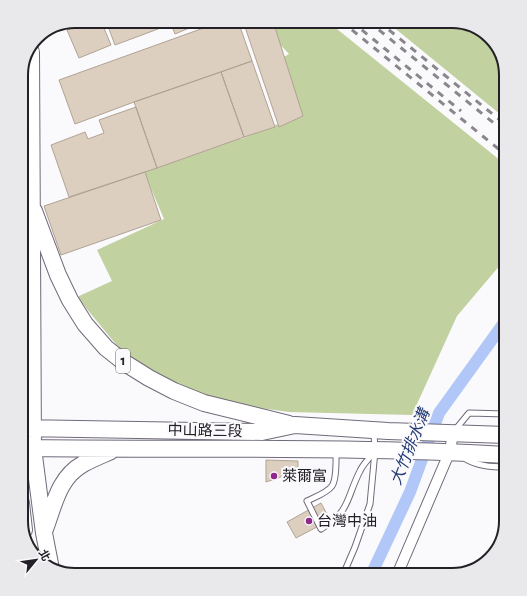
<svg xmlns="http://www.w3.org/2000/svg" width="527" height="596" font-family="'Alegreya Sans','Noto Sans TC',sans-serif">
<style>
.green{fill:#c1d19f}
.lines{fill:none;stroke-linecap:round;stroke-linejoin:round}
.canal{stroke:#b0c7f7;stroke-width:12}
.building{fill:#ddcfbf;stroke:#b1a394}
.lane-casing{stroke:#716a7a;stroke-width:7}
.street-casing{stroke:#716a7a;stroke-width:12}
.primary-casing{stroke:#716a7a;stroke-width:18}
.lane{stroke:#fff;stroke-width:5}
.street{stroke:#fff;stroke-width:10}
.primary{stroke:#fff;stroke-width:16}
.rail{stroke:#8a878c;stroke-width:3;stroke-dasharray:7 7;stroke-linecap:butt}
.poi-dot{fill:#90288c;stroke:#faf9fc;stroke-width:1.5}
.labels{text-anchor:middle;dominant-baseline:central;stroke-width:4;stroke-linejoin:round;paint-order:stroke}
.shield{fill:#faf9fc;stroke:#646167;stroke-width:1}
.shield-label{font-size:14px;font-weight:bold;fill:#242027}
.street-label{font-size:15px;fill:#242027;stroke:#faf9fc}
.poi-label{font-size:15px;fill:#242027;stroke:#faf9fc;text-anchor:start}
.water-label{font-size:16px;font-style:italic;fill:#243c75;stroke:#faf9fc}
.rim{fill:none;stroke:#242027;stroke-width:2}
</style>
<rect width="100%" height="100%" fill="#faf9fc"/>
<path class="green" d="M 268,21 L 327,21 L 506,165 L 506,258 L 457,316 L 412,415 L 289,412 L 230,404 L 169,384 L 119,348 L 77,297 L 112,281 L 97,250 L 164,219 L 141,165 L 230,132 L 241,139 L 287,120 L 282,58 L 289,54 L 275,39 Z
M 386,21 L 455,21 L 495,42 L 506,75 L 506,119 Z"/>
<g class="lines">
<path class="canal" d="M 371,575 L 410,492 L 439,413 L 506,320"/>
</g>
<path class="building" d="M 89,21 L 101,21 L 111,45 L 79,58 L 67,30 Z
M 106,21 L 155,21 L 158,29 L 115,45 Z
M 170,21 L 206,21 L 175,34 Z
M 223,21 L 238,21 L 252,61 L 134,102 L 75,124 L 59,80 Z
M 243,21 L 273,21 L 303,116 L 279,127 Z
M 252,61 L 275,127 L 244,137 L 221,72 Z
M 221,72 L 244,137 L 157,168 L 134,102 Z
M 136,107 L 157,168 L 69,197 L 51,145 L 85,132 L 88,139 L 104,133 L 99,120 Z
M 145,172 L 161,220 L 61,255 L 44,206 Z
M 266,460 L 298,461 L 298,471 L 266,482 Z
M 321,503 L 330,520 L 296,538 L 287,522 Z"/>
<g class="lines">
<defs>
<path id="lane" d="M 455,430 L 469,413 L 506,414
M 336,451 C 336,459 337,479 332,486 C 327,493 315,497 307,501 L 321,529 C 351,511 346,498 360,471 C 363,464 369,459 373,453
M 464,458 C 477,466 491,467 506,467
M 343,575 L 355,547 L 370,504 L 375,451 L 374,433"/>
<path id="street" d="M 397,575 L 450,451 L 453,433"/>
<path id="primary" d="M 31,52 L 33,448 L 44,533 L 51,569
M 34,211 L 58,275 L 70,300 L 85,324 L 106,348 L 125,363 L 149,378 L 174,391 L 204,403 L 289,424
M 21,428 L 262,432 L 295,425 L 388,431 L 506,435
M 21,449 L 33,448 C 191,450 349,446 506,455
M 21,503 L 24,530
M 45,529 C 54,505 59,477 83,464 C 92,459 102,455 111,451"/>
</defs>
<use href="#lane" class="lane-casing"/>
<use href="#street" class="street-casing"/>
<use href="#primary" class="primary-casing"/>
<use href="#lane" class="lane"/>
<use href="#street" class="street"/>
<use href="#primary" class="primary"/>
<path class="rail" d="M 341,21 L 506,155
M 351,21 L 461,111
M 368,21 L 506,133
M 378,21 L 506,125"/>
</g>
<g class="poi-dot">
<circle cx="274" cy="476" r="4"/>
<circle cx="309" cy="521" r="4"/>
</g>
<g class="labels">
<rect class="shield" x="116" y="349" width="14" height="24" rx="3"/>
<g class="shield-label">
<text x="123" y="361">1</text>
</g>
<g class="street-label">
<text transform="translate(205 431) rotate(1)">中山路三段</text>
</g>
<g class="poi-label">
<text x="282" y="476">萊爾富</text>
<text x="317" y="521">台灣中油</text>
</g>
<g class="water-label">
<text transform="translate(410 447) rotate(-68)">大竹排水溝</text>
</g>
</g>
<path d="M0 0H527V596H0ZM75 28H452A47 47 0 0 1 499 75V521A47 47 0 0 1 452 568H75A47 47 0 0 1 28 521V75A47 47 0 0 1 75 28Z" fill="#e9e8eb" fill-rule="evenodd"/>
<path class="rim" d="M75 28H452A47 47 0 0 1 499 75V521A47 47 0 0 1 452 568H75A47 47 0 0 1 28 521V75A47 47 0 0 1 75 28Z"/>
<g transform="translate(36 560) rotate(61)" stroke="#faf9fc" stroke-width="3" paint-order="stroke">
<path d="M0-3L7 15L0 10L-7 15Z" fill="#242027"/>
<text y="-6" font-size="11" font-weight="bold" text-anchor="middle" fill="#242027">北</text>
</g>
</svg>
